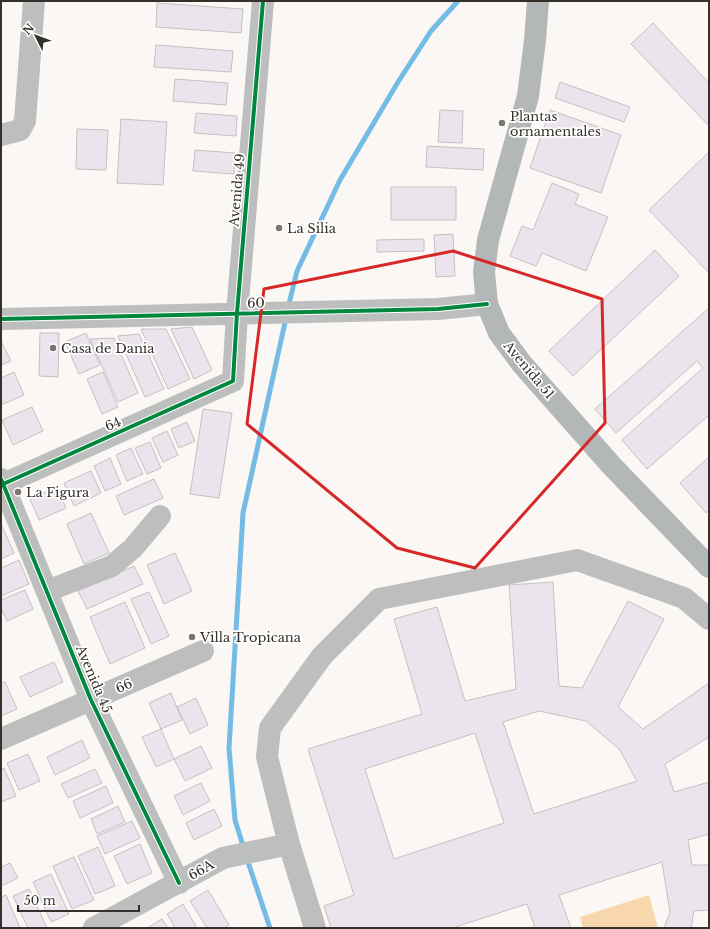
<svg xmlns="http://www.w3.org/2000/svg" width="710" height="929" font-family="'Libre Baskerville',serif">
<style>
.green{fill:#f7d7ab}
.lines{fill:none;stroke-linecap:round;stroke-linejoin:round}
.stream{stroke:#74bce5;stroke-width:5}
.building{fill:#ece4ec;stroke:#c4c1c2;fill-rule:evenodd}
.minor{stroke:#bdbfbe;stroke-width:22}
.major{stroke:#b4b7b7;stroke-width:22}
.cycleway-casing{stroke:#fff;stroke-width:6}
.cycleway{stroke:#00873e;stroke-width:4}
.marked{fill:none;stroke:#d62828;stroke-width:3;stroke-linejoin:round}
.poi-dot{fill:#7a7670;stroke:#fff;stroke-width:1.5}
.labels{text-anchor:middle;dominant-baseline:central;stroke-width:3.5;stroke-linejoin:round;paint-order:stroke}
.poi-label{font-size:13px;fill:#353029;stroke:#fff;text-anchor:start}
.street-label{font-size:13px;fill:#353029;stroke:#fff}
</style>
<rect width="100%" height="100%" fill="#faf7f4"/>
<path class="green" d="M 649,895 L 658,928 L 583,928 L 580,917 Z"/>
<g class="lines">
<path class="stream" d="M 288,308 L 297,271 L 340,180 L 398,82 L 431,31 L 458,1
M 244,849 L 235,820 L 229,748 L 243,513 L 286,318
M 247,859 L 270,928"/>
</g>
<path class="building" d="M 157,3 L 243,9 L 241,33 L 156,27 Z
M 653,23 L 709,83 L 709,126 L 631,44 Z
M 156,45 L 233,51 L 231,72 L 154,67 Z
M 175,79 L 228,83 L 226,105 L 173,101 Z
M 560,82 L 630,107 L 624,122 L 555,98 Z
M 440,110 L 463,111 L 462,143 L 438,142 Z
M 550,110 L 621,135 L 601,193 L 530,168 Z
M 196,113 L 237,116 L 236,136 L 194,133 Z
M 121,119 L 167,122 L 163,185 L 117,183 Z
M 77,129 L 108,130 L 106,170 L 76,169 Z
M 427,146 L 484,149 L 483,170 L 426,167 Z
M 195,150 L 235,153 L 234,174 L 193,171 Z
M 709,152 L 709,273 L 649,210 Z
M 552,183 L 579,194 L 575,204 L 608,217 L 586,271 L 542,253 L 536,266 L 510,256 L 522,226 L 533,230 Z
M 391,187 L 456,187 L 456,220 L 391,220 Z
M 453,234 L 455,276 L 436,277 L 434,235 Z
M 424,239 L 424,251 L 377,252 L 377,240 Z
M 655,250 L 679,276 L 573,376 L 549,351 Z
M 709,308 L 709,415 L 647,469 L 622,440 L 703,368 L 697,361 L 616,433 L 595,409 Z
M 192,327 L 212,370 L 194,379 L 171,329 Z
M 141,329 L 166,329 L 190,379 L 168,389 Z
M 40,333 L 59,333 L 58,377 L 39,376 Z
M 86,333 L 100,365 L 79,374 L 65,342 Z
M 139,334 L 164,389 L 145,397 L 118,336 Z
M 114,338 L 138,393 L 118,402 L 90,339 Z
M 1,341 L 11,361 L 1,365 Z
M 14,372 L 24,395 L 1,405 L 1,378 Z
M 103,372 L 118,407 L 102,414 L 87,379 Z
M 32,407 L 43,431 L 13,445 L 2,420 Z
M 203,409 L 232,413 L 219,498 L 190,494 Z
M 187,422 L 195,441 L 179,448 L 171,429 Z
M 167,431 L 178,455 L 163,462 L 152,438 Z
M 150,442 L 161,468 L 147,474 L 135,448 Z
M 131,448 L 143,474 L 127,481 L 116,455 Z
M 709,457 L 709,510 L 706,513 L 680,483 Z
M 110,458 L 121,484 L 105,491 L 94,466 Z
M 91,471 L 101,493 L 74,506 L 64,483 Z
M 154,479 L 163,498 L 124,515 L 116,496 Z
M 57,487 L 66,508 L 39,520 L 30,499 Z
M 91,513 L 109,553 L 84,564 L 67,524 Z
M 1,524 L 14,553 L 1,559 Z
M 175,553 L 192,591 L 164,604 L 147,565 Z
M 19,560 L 29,584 L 1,596 L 1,568 Z
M 134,566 L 143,584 L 87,609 L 78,591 Z
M 553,582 L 559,686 L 582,688 L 628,601 L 664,619 L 618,707 L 643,729 L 709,683 L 709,737 L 665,764 L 674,792 L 709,782 L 709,834 L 688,840 L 692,865 L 709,865 L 709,910 L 694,911 L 691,928 L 664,928 L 670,912 L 662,862 L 559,895 L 571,928 L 535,928 L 527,904 L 452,928 L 331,928 L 324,906 L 354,895 L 308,749 L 422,714 L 394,619 L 437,607 L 465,701 L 516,689 L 509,585 ZM 539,711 L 586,721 L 619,749 L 637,781 L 534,814 L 503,722 ZM 475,733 L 504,823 L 394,859 L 365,769 Z
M 25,590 L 33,609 L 7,621 L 1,608 L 1,600 Z
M 149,592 L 169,636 L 151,644 L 131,599 Z
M 125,602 L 145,648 L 110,664 L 90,617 Z
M 54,662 L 63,682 L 30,697 L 20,677 Z
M 5,682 L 17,709 L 1,716 L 1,683 Z
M 171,693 L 182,720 L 161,729 L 149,703 Z
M 196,698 L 208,725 L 190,734 L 177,707 Z
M 161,729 L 174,759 L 156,767 L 142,737 Z
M 82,740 L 90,758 L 55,775 L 47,757 Z
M 201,746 L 212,768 L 185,781 L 174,759 Z
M 28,754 L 40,781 L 19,790 L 7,763 Z
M 4,768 L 16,796 L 1,802 L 1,769 Z
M 95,769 L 102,783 L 68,798 L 61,784 Z
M 201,783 L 210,801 L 183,815 L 174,796 Z
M 106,786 L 113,803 L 80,818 L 73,801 Z
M 118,806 L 125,822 L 97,834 L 91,819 Z
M 214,809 L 222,826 L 194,840 L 186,823 Z
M 132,821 L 140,838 L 105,854 L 97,836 Z
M 140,844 L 152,873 L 127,884 L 114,856 Z
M 98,847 L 115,886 L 95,894 L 78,856 Z
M 74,857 L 94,900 L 72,909 L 53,866 Z
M 10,863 L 18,878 L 1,886 L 1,867 Z
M 51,874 L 69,914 L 51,922 L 33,882 Z
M 29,889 L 47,928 L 28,928 L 13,896 Z
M 208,890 L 229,925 L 224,928 L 207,928 L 190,901 Z
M 6,895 L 20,928 L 1,928 L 1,897 Z
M 183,904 L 197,928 L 175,928 L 167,914 Z
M 162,919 L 168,928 L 147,928 Z"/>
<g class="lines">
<path class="minor" d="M 1,135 L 20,130 L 25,121 L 34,1
M 1,319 L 438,309 L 487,304
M 1,479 L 91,700 L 179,883
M 1,485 L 233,381 L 237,313 L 263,1
M 47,591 L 112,566 L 133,548 L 160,516
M 1,739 L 203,651
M 289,844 L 267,757 L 270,728 L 322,656 L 379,599 L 577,560 L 684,598 L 709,619
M 94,928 L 223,858 L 289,844 L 315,928"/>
<path class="major" d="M 538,1 L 535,40 L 528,96 L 488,240 L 484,272 L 487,304 L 499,333 L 522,364 L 611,465 L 709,567"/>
<defs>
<path id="cycleway" d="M 1,319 L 438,309 L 487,304
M 1,479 L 91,700 L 179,883
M 1,485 L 233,381 L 237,313 L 263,1"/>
</defs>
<use href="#cycleway" class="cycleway-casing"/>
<use href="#cycleway" class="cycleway"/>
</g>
<path class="marked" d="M 453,251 L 602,299 L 605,423 L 475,568 L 397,548 L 247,424 L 264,289 Z"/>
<g class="poi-dot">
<circle cx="502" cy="123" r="4"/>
<circle cx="279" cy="228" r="4"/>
<circle cx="53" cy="348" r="4"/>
<circle cx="18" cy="492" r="4"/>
<circle cx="192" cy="637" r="4"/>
</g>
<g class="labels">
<g class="poi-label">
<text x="510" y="116">Plantas<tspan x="510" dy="15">ornamentales</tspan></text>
<text x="287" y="228">La Silia</text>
<text x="61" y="348">Casa de Dania</text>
<text x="26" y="492">La Figura</text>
<text x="200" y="637">Villa Tropicana</text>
</g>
<g class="street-label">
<text transform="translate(237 190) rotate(-85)">Avenida 49</text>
<text transform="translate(256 303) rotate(-1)">60</text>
<text transform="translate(529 370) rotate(50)">Avenida 51</text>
<text transform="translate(113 424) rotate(-24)">64</text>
<text transform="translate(94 679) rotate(67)">Avenida 45</text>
<text transform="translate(124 686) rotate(-24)">66</text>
<text transform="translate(201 870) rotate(-30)">66A</text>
</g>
</g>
<rect width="710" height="929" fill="none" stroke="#353029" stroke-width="4"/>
<g transform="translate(36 36) rotate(312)" stroke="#ffffff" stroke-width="3" paint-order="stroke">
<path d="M0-3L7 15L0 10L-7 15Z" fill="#353029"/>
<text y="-6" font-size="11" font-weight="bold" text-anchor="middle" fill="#353029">N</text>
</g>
<path d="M18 905v6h121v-6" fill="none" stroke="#353029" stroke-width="2"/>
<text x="24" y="905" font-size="12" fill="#353029" stroke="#ffffff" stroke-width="3" paint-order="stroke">50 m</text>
</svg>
